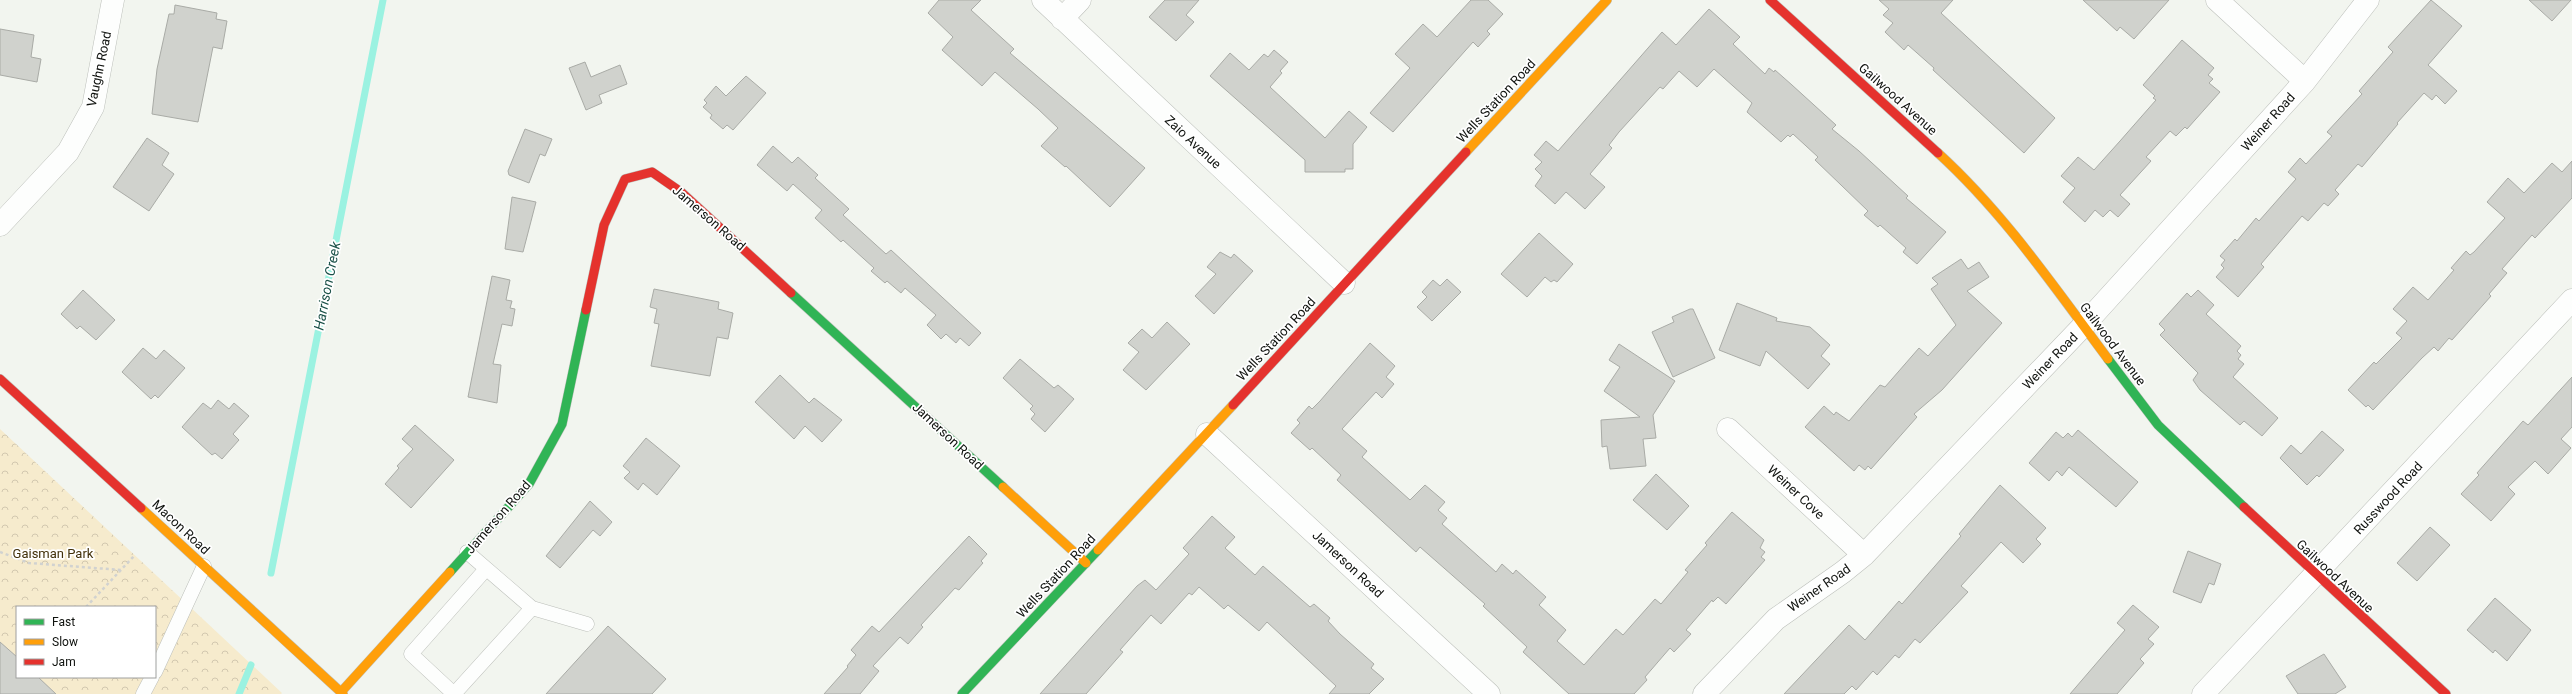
<svg xmlns="http://www.w3.org/2000/svg" width="2572" height="694" font-family="Roboto,sans-serif">
<style>
.park{fill:url(#park-crowns);fill-rule:evenodd}
.lines{fill:none;stroke-linecap:round;stroke-linejoin:round}
.stream{stroke:#9bf2e1;stroke-width:7}
.building{fill:#d0d2cd;stroke:#a9aba6}
.lane-casing{stroke:#bcbfba;stroke-width:15}
.street-casing{stroke:#bcbfba;stroke-width:23}
.fast-casing{stroke:#bcbfba;stroke-width:10}
.slow-casing{stroke:#bcbfba;stroke-width:10}
.jam-casing{stroke:#bcbfba;stroke-width:10}
.path{stroke:#d1d2d0;stroke-width:2.5;stroke-dasharray:3 3;stroke-linecap:butt}
.lane{stroke:#fdfefd;stroke-width:14}
.street{stroke:#fdfefd;stroke-width:22}
.fast{stroke:#30b455;stroke-width:9}
.slow{stroke:#ff9f0a;stroke-width:9}
.jam{stroke:#e5322d;stroke-width:9}
.labels{text-anchor:middle;dominant-baseline:central;stroke-width:3.5;stroke-linejoin:round;paint-order:stroke}
.street-label{font-size:13px;fill:#0f120e;stroke:#fff}
.park-label{font-size:13px;fill:#42310b;stroke:#fff}
.water-label{font-size:14px;font-style:italic;fill:#1c5249;stroke:#fff}
</style>
<defs>
<pattern id="park-crowns" width="20" height="18" patternUnits="userSpaceOnUse"><rect width="20" height="18" fill="#f6ebcd"/><path d="M2 6a3 3 0 1 1 6 0M12 15a3 3 0 1 1 6 0" fill="none" stroke="#d2c8af"/></pattern>
</defs>
<rect width="100%" height="100%" fill="#f2f5ef"/>
<path class="park" d="M 0,429 L 282,693 L 281,694 L 0,694 ZM 17,607 L 155,607 L 155,677 L 17,677 Z"/>
<g class="lines">
<path class="stream" d="M 271,573 L 383,0
M 239,694 L 251,665"/>
</g>
<path class="building" d="M 939,0 L 981,0 L 971,10 L 1014,49 L 1010,53 L 1145,168 L 1110,207 L 1066,166 L 1065,167 L 1041,146 L 1058,128 L 1038,109 L 995,72 L 982,86 L 942,50 L 953,37 L 928,13 Z
M 1165,0 L 1199,0 L 1186,15 L 1194,22 L 1176,41 L 1149,17 Z
M 1471,0 L 1488,0 L 1503,14 L 1487,31 L 1490,34 L 1478,47 L 1473,42 L 1393,132 L 1370,113 L 1410,68 L 1395,54 L 1423,24 L 1437,37 Z
M 1879,0 L 1953,0 L 1941,13 L 2055,118 L 2024,153 L 1933,70 L 1934,68 L 1908,45 L 1904,50 L 1885,32 L 1893,23 L 1883,15 L 1889,9 Z
M 2083,0 L 2169,0 L 2134,39 L 2120,27 L 2117,31 Z
M 2431,0 L 2462,26 L 2428,65 L 2457,91 L 2445,104 L 2436,95 L 2432,100 L 2424,93 L 2397,123 L 2398,124 L 2362,167 L 2358,164 L 2335,190 L 2339,194 L 2328,206 L 2324,203 L 2308,221 L 2302,216 L 2261,264 L 2264,267 L 2238,297 L 2216,277 L 2224,268 L 2221,265 L 2225,260 L 2220,256 L 2235,239 L 2237,241 L 2256,218 L 2259,221 L 2296,179 L 2288,172 L 2300,158 L 2306,164 L 2332,136 L 2327,132 L 2362,94 L 2359,91 L 2393,52 L 2388,47 Z
M 2529,0 L 2571,0 L 2552,21 Z
M 175,5 L 217,13 L 216,19 L 227,21 L 222,49 L 213,47 L 198,122 L 152,114 L 157,69 L 169,14 L 174,14 Z
M 1709,9 L 1740,37 L 1733,44 L 1765,74 L 1769,68 L 1774,72 L 1775,70 L 1792,85 L 1836,125 L 1832,129 L 1859,151 L 1908,196 L 1906,198 L 1946,232 L 1917,264 L 1903,252 L 1906,248 L 1880,225 L 1878,227 L 1864,215 L 1868,211 L 1815,160 L 1818,157 L 1793,134 L 1790,137 L 1788,135 L 1781,142 L 1747,112 L 1752,103 L 1714,69 L 1697,87 L 1679,71 L 1663,89 L 1660,87 L 1619,132 L 1609,145 L 1612,148 L 1590,174 L 1605,187 L 1585,209 L 1566,192 L 1555,204 L 1535,186 L 1542,176 L 1535,169 L 1542,162 L 1534,155 L 1546,141 L 1558,151 L 1662,32 L 1676,45 Z
M 0,29 L 34,35 L 31,57 L 41,59 L 37,82 L 0,75 Z
M 2182,40 L 2214,68 L 2208,75 L 2213,79 L 2209,83 L 2220,92 L 2187,129 L 2185,127 L 2176,136 L 2170,131 L 2146,157 L 2151,161 L 2120,195 L 2130,204 L 2118,217 L 2110,210 L 2103,217 L 2095,210 L 2085,222 L 2063,202 L 2075,188 L 2061,176 L 2078,157 L 2094,170 L 2120,141 L 2156,100 L 2153,98 L 2155,96 L 2143,85 Z
M 1274,50 L 1288,62 L 1280,71 L 1282,73 L 1270,87 L 1325,138 L 1349,111 L 1367,127 L 1353,144 L 1353,169 L 1345,169 L 1345,172 L 1305,172 L 1305,160 L 1210,76 L 1230,53 L 1249,70 L 1264,54 L 1268,57 Z
M 585,62 L 591,77 L 620,65 L 627,84 L 599,95 L 602,103 L 586,110 L 569,68 Z
M 746,76 L 766,93 L 733,130 L 727,125 L 723,129 L 710,118 L 712,115 L 703,107 L 707,103 L 704,100 L 716,86 L 726,96 Z
M 525,129 L 552,139 L 545,156 L 540,154 L 529,183 L 509,175 L 508,171 Z
M 147,138 L 169,153 L 162,165 L 174,174 L 149,211 L 113,187 Z
M 773,146 L 792,163 L 798,157 L 818,175 L 815,178 L 849,209 L 843,215 L 886,254 L 891,250 L 981,333 L 969,346 L 960,338 L 956,343 L 946,334 L 941,339 L 927,325 L 936,315 L 905,288 L 901,293 L 887,281 L 885,283 L 871,271 L 874,268 L 843,240 L 841,242 L 815,218 L 822,210 L 793,184 L 787,191 L 757,165 Z
M 2572,161 L 2572,198 L 2535,238 L 2532,235 L 2502,269 L 2507,273 L 2489,294 L 2491,296 L 2452,340 L 2449,338 L 2438,351 L 2434,347 L 2422,358 L 2373,410 L 2368,405 L 2366,407 L 2348,390 L 2374,362 L 2376,364 L 2402,338 L 2396,333 L 2407,321 L 2393,309 L 2413,287 L 2428,300 L 2454,270 L 2451,268 L 2466,251 L 2470,255 L 2474,252 L 2505,218 L 2487,202 L 2508,178 L 2524,193 L 2552,163 L 2562,172 Z
M 512,197 L 536,202 L 523,252 L 505,249 Z
M 1539,233 L 1573,264 L 1557,282 L 1554,280 L 1551,282 L 1545,277 L 1527,297 L 1501,274 Z
M 1220,252 L 1231,258 L 1234,254 L 1253,271 L 1214,314 L 1195,296 L 1216,274 L 1207,267 Z
M 1961,259 L 1968,269 L 1979,262 L 1989,277 L 1967,291 L 2002,323 L 1942,390 L 1914,414 L 1917,417 L 1871,469 L 1868,466 L 1865,470 L 1859,465 L 1854,471 L 1805,427 L 1824,406 L 1834,415 L 1836,412 L 1849,421 L 1880,385 L 1885,387 L 1919,348 L 1928,356 L 1956,325 L 1931,289 L 1938,284 L 1932,278 Z
M 492,276 L 510,280 L 506,300 L 512,301 L 510,308 L 515,309 L 512,326 L 502,324 L 493,364 L 501,365 L 497,403 L 468,397 Z
M 1447,279 L 1461,292 L 1432,321 L 1417,307 L 1427,297 L 1422,292 L 1433,280 L 1440,286 Z
M 654,289 L 719,302 L 718,309 L 733,313 L 728,339 L 717,337 L 710,376 L 651,366 L 659,324 L 654,323 L 657,309 L 650,307 Z
M 83,290 L 115,320 L 96,340 L 80,326 L 77,329 L 61,314 Z
M 2198,290 L 2214,305 L 2206,314 L 2241,346 L 2237,351 L 2241,355 L 2238,359 L 2244,364 L 2233,377 L 2278,418 L 2262,436 L 2244,421 L 2240,425 L 2200,390 L 2193,380 L 2198,373 L 2160,335 L 2165,330 L 2159,324 L 2187,293 L 2191,297 Z
M 1737,303 L 1777,318 L 1776,321 L 1810,327 L 1830,345 L 1821,356 L 1830,364 L 1808,389 L 1766,351 L 1760,366 L 1719,350 Z
M 1690,309 L 1693,309 L 1715,358 L 1673,377 L 1652,332 L 1674,322 L 1672,317 Z
M 1167,322 L 1190,344 L 1146,390 L 1123,370 L 1139,352 L 1128,343 L 1142,329 L 1152,338 Z
M 1370,343 L 1395,366 L 1386,377 L 1394,384 L 1382,398 L 1376,392 L 1342,429 L 1367,451 L 1362,457 L 1410,500 L 1425,485 L 1445,502 L 1438,510 L 1447,518 L 1442,524 L 1496,572 L 1502,564 L 1513,574 L 1516,570 L 1546,597 L 1539,605 L 1566,630 L 1557,641 L 1584,665 L 1616,629 L 1623,635 L 1655,599 L 1661,604 L 1688,572 L 1685,570 L 1707,545 L 1705,543 L 1732,512 L 1764,540 L 1760,548 L 1765,552 L 1761,557 L 1765,560 L 1726,604 L 1718,597 L 1713,602 L 1712,600 L 1686,630 L 1691,634 L 1674,652 L 1670,648 L 1645,677 L 1647,680 L 1634,694 L 1569,694 L 1523,652 L 1527,647 L 1483,606 L 1485,604 L 1420,547 L 1416,552 L 1337,480 L 1341,475 L 1312,448 L 1310,450 L 1291,433 L 1300,423 L 1297,420 L 1309,406 L 1312,409 L 1320,401 Z
M 1619,344 L 1675,381 L 1653,415 L 1656,438 L 1643,439 L 1646,466 L 1610,469 L 1607,446 L 1602,447 L 1601,420 L 1640,417 L 1604,391 L 1620,367 L 1609,360 Z
M 143,348 L 156,359 L 164,350 L 185,368 L 158,398 L 155,395 L 151,399 L 122,372 Z
M 1020,359 L 1054,388 L 1058,385 L 1074,399 L 1045,432 L 1031,419 L 1035,414 L 1030,409 L 1033,406 L 1003,378 Z
M 780,375 L 809,403 L 814,398 L 842,420 L 822,442 L 805,426 L 794,439 L 755,402 Z
M 2572,377 L 2572,427 L 2561,439 L 2571,448 L 2548,474 L 2535,461 L 2508,487 L 2515,494 L 2491,521 L 2461,494 L 2479,475 L 2477,473 L 2523,421 L 2528,425 Z
M 218,400 L 229,409 L 234,403 L 249,416 L 233,434 L 239,440 L 222,459 L 215,453 L 212,455 L 182,427 L 203,403 L 211,409 Z
M 415,425 L 454,460 L 411,508 L 385,484 L 399,468 L 397,466 L 413,449 L 402,439 Z
M 2078,430 L 2138,482 L 2116,507 L 2069,467 L 2062,476 L 2057,471 L 2049,481 L 2029,463 L 2056,432 L 2063,438 L 2068,433 L 2072,437 Z
M 2322,431 L 2344,450 L 2319,477 L 2317,475 L 2307,485 L 2280,458 L 2291,445 L 2301,454 Z
M 646,438 L 680,466 L 657,495 L 643,483 L 638,490 L 624,478 L 630,472 L 623,466 Z
M 1656,474 L 1689,506 L 1667,530 L 1633,500 Z
M 2000,485 L 2046,528 L 2036,539 L 2041,544 L 2023,563 L 2001,542 L 1961,586 L 1968,592 L 1920,643 L 1915,639 L 1899,658 L 1895,655 L 1877,675 L 1873,671 L 1856,690 L 1852,686 L 1844,694 L 1784,694 L 1849,625 L 1865,640 L 1899,601 L 1902,604 L 1961,536 L 1959,534 Z
M 590,501 L 612,522 L 600,536 L 593,530 L 560,568 L 546,556 Z
M 1212,516 L 1235,537 L 1225,548 L 1255,575 L 1263,566 L 1310,607 L 1314,604 L 1330,618 L 1328,621 L 1340,634 L 1374,664 L 1371,668 L 1384,679 L 1369,694 L 1329,694 L 1336,686 L 1267,622 L 1259,631 L 1228,605 L 1224,609 L 1199,587 L 1192,595 L 1189,593 L 1161,624 L 1151,615 L 1120,650 L 1123,652 L 1086,694 L 1040,694 L 1137,586 L 1145,580 L 1156,590 L 1189,554 L 1183,548 Z
M 2430,527 L 2450,545 L 2417,581 L 2397,563 Z
M 969,536 L 987,554 L 981,561 L 983,563 L 959,590 L 955,588 L 921,625 L 923,627 L 908,644 L 900,637 L 873,666 L 879,671 L 860,694 L 824,694 L 848,667 L 847,666 L 856,655 L 851,650 L 872,626 L 879,632 Z
M 2188,551 L 2221,564 L 2214,585 L 2209,583 L 2201,603 L 2173,592 Z
M 2495,598 L 2531,630 L 2507,661 L 2495,650 L 2493,653 L 2467,630 Z
M 2133,605 L 2159,627 L 2148,639 L 2154,644 L 2140,659 L 2144,663 L 2117,694 L 2070,694 L 2125,630 L 2117,623 Z
M 608,626 L 666,679 L 652,694 L 546,694 Z
M 0,642 L 17,657 L 17,677 L 38,677 L 56,694 L 0,694 Z
M 2324,654 L 2346,687 L 2335,694 L 2298,694 L 2286,676 Z"/>
<g class="lines">
<defs>
<path id="lane" d="M 532,608 L 587,624
M 155,672 L 204,566
M 143,694 L 152,677
M 454,694 L 532,608 L 467,552
M 454,694 L 411,654 L 486,569"/>
<path id="street" d="M 1043,0 L 1344,283
M 2217,0 L 2305,81
M 1062,19 L 1080,0
M 0,225 L 68,152 L 93,107 L 113,0
M 1728,429 L 1864,555
M 1207,434 L 1489,694
M 1704,694 L 1776,619 L 1843,572 L 1864,555 L 2083,326 L 2305,81 L 2368,0
M 2203,694 L 2572,300"/>
<path id="fast" d="M 791,293 L 1003,487
M 2108,359 L 2158,425 L 2244,507
M 450,572 L 529,484 L 562,424 L 586,310
M 962,694 L 1098,550"/>
<path id="slow" d="M 1466,152 L 1607,0
M 1938,153 C 2004,213 2055,288 2108,359
M 1003,487 L 1086,563
M 141,508 L 343,694
M 1098,550 L 1233,405
M 341,692 L 450,572"/>
<path id="jam" d="M 1770,0 L 1938,153
M 586,310 L 604,225 L 625,179 L 652,172 L 681,192 L 791,293
M 0,379 L 141,508
M 1233,405 L 1466,152
M 2244,507 L 2446,694"/>
</defs>
<use href="#lane" class="lane-casing"/>
<use href="#street" class="street-casing"/>
<use href="#fast" class="fast-casing"/>
<use href="#slow" class="slow-casing"/>
<use href="#jam" class="jam-casing"/>
<path class="path" d="M 0,552 L 29,563 L 121,570
M 86,607 L 135,555"/>
<use href="#lane" class="lane"/>
<use href="#street" class="street"/>
<use href="#fast" class="fast"/>
<use href="#slow" class="slow"/>
<use href="#jam" class="jam"/>
</g>
<g class="labels">
<g class="street-label">
<text transform="translate(99 69) rotate(-78)">Vaughn Road</text>
<text transform="translate(1898 99) rotate(42)">Gailwood Avenue</text>
<text transform="translate(1496 101) rotate(-47)">Wells Station Road</text>
<text transform="translate(2268 122) rotate(-48)">Weiner Road</text>
<text transform="translate(1193 142) rotate(43)">Zaio Avenue</text>
<text transform="translate(709 218) rotate(41)">Jamerson Road</text>
<text transform="translate(1276 339) rotate(-47)">Wells Station Road</text>
<text transform="translate(2113 344) rotate(53)">Gailwood Avenue</text>
<text transform="translate(2050 361) rotate(-46)">Weiner Road</text>
<text transform="translate(948 436) rotate(43)">Jamerson Road</text>
<text transform="translate(1796 492) rotate(43)">Weiner Cove</text>
<text transform="translate(2388 498) rotate(-47)">Russwood Road</text>
<text transform="translate(498 517) rotate(-49)">Jamerson Road</text>
<text transform="translate(181 527) rotate(43)">Macon Road</text>
<text transform="translate(1348 564) rotate(43)">Jamerson Road</text>
<text transform="translate(1056 576) rotate(-47)">Wells Station Road</text>
<text transform="translate(2335 576) rotate(43)">Gailwood Avenue</text>
<text transform="translate(1819 588) rotate(-35)">Weiner Road</text>
</g>
<g class="park-label">
<text x="53" y="553">Gaisman Park</text>
</g>
<g class="water-label">
<text transform="translate(327 286) rotate(-79)">Harrison Creek</text>
</g>
</g>
<rect x="16" y="606" width="140" height="72" fill="#ffffff" stroke="#9fa09f"/>
<rect x="24" y="619" width="20" height="6" fill="#30b455" stroke="#9fa09f"/>
<text x="52" y="626" font-size="12" fill="#0f120e">Fast</text>
<rect x="24" y="639" width="20" height="6" fill="#ff9f0a" stroke="#9fa09f"/>
<text x="52" y="646" font-size="12" fill="#0f120e">Slow</text>
<rect x="24" y="659" width="20" height="6" fill="#e5322d" stroke="#9fa09f"/>
<text x="52" y="666" font-size="12" fill="#0f120e">Jam</text>
</svg>
